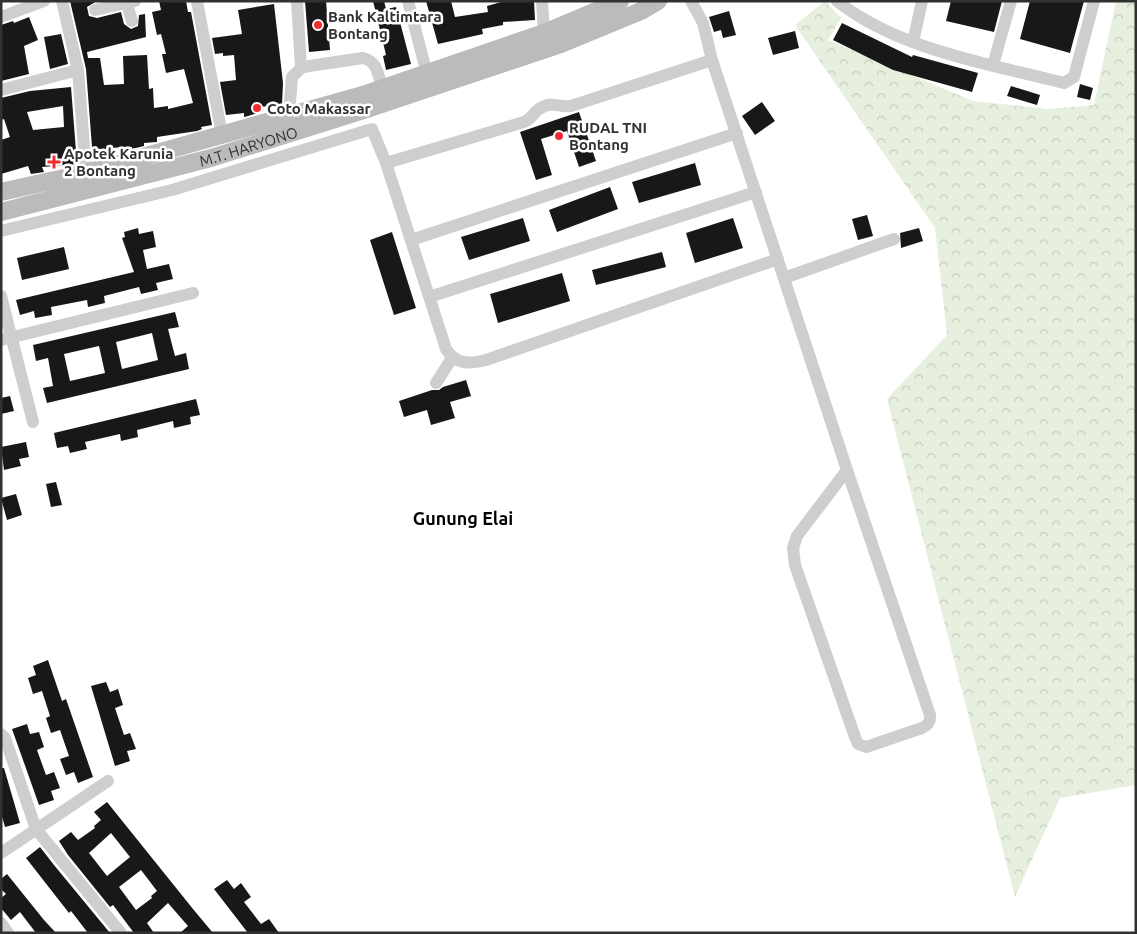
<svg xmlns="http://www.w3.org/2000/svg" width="1137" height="934" font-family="Ubuntu,sans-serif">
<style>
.forest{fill:url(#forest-crowns)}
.building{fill:#181818;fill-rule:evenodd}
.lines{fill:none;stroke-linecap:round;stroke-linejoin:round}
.minor{stroke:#cecece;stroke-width:12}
.secondary{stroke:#bbb;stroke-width:18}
.poi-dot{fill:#ef2d33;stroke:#fff;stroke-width:2}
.labels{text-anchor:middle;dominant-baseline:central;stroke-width:5;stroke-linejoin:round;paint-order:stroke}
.poi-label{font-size:15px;font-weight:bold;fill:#313131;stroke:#fff;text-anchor:start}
.street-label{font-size:15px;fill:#313131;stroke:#fff}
.quarter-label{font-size:18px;font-weight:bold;fill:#000;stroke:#fff}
</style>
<defs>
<pattern id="forest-crowns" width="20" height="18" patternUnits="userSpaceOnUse" patternTransform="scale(1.25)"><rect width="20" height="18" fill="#e7efdf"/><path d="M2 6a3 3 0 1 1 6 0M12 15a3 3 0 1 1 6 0" fill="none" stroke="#c7cdc0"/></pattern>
</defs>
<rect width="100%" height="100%" fill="#fff"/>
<path class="forest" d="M 825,1 L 841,18 L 828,40 L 973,101 L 1048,109 L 1094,105 L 1116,1 L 1136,1 L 1136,785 L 1060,798 L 1015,897 L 887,399 L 947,335 L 935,228 L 795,25 Z"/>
<path class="building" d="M 70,1 L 97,1 L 87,7 L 89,16 L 97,18 L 121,12 L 124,24 L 131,29 L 138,26 L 139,15 L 145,14 L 146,37 L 87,52 L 88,58 L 100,58 L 104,85 L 124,84 L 123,56 L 147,55 L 149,89 L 153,88 L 154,108 L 168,106 L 168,109 L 193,103 L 184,69 L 166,73 L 162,54 L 166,54 L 161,34 L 157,35 L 152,12 L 161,10 L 159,1 L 186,1 L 188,12 L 191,12 L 212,125 L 201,127 L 202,129 L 197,131 L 157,137 L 157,142 L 144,143 L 144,146 L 132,149 L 132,147 L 106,148 L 107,155 L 93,160 L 86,69 Z
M 305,1 L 326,1 L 330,50 L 309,52 Z
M 373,1 L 384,1 L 386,9 L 396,7 L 411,64 L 386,70 L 383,56 L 386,55 Z
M 426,1 L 451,1 L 455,17 L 488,12 L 487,6 L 505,1 L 534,1 L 535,20 L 503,22 L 503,25 L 482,29 L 483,34 L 438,44 Z
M 951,1 L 1002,1 L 994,32 L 946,21 Z
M 1030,1 L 1084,1 L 1070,53 L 1020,39 Z
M 274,4 L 283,83 L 282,105 L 258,107 L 258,113 L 248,116 L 244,117 L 244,113 L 226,115 L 220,82 L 236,80 L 234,55 L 223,56 L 223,53 L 215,54 L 212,38 L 242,34 L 238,10 Z
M 729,11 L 736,35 L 723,38 L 721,30 L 714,32 L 709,17 Z
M 29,17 L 38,40 L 24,46 L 29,74 L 1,81 L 1,25 L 13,21 L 14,23 Z
M 842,23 L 912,57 L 913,55 L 978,73 L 972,92 L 893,70 L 833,40 Z
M 795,31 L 799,48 L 773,55 L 768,38 Z
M 61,34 L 68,64 L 50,69 L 44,37 Z
M 1080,84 L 1093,88 L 1090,100 L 1077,97 Z
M 1011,86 L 1040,95 L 1037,105 L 1007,96 Z
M 71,87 L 77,164 L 42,167 L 44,172 L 31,174 L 28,166 L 1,174 L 1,140 L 10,137 L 4,119 L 1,120 L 1,98 L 30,91 ZM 63,106 L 64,127 L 33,130 L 27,112 Z
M 762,102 L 775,121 L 755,135 L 742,116 Z
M 579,112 L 596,161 L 579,167 L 567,131 L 541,139 L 552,175 L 536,180 L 520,132 Z
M 695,163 L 701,185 L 639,203 L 632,182 Z
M 610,187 L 618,209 L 557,232 L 549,210 Z
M 867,215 L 873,236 L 858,240 L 852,219 Z
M 523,218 L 530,241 L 469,260 L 461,237 Z
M 733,218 L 743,248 L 695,263 L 686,233 Z
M 138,228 L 139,234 L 153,231 L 156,247 L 143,250 L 147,269 L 169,264 L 173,279 L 156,283 L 158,290 L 141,294 L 139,287 L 104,296 L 105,303 L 88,307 L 87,300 L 51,307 L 52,315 L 35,318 L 34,311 L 20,315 L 16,300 L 134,272 L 122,238 L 125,237 L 124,232 Z
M 919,228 L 923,241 L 901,248 L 900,233 Z
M 392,232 L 416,308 L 394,315 L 370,240 Z
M 64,247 L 69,269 L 22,280 L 17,258 Z
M 662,252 L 666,267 L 596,285 L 592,270 Z
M 562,273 L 570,301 L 498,323 L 490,294 Z
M 175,312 L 179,327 L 168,329 L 175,356 L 186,353 L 189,369 L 47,403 L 43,388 L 53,386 L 48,358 L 36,361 L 33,345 ZM 152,333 L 158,360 L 122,369 L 116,342 ZM 99,346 L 105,373 L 70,381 L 64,354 Z
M 466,380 L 471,396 L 450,402 L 455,418 L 431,425 L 427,410 L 404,417 L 399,401 L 432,390 L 439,390 L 443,387 Z
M 10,396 L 14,411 L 1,414 L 1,398 Z
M 196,399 L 200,415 L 190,417 L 191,424 L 174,428 L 173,421 L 137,430 L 138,437 L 121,441 L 120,434 L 85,442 L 87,449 L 70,453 L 68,446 L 57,448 L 54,433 Z
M 26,442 L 29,457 L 19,459 L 21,466 L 4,470 L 1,447 Z
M 56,482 L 62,505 L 51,507 L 46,484 Z
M 16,494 L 22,515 L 7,520 L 1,498 Z
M 48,660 L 62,701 L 66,699 L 93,777 L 78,783 L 74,772 L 66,775 L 60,759 L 69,756 L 60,730 L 51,733 L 46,718 L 50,716 L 42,691 L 33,694 L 28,678 L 36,675 L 33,666 Z
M 106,682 L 110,692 L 118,689 L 123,705 L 115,708 L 124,735 L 130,733 L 136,749 L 127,751 L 130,761 L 115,766 L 91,686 Z
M 27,724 L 30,734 L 39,732 L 44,747 L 37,750 L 46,775 L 54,772 L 60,788 L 51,791 L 54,800 L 39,805 L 12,729 Z
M 1,768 L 4,768 L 20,823 L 5,827 L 1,813 Z
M 107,802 L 193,909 L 213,933 L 180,933 L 188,926 L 168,903 L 147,923 L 154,933 L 134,933 L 113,905 L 110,907 L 68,855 L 59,841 L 71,832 L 78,840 L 95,828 L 94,826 L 101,820 L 94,812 ZM 111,833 L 130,857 L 107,876 L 89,853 ZM 141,870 L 157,891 L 151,896 L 152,898 L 136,910 L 119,887 Z
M 40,847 L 54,865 L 110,933 L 88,933 L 71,911 L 69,913 L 26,858 Z
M 7,874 L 44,920 L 56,933 L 36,933 L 20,912 L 11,920 L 1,908 L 1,898 L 6,894 L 1,889 L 1,879 Z
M 227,880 L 234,889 L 241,883 L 251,897 L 244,902 L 261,924 L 269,919 L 279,933 L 248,933 L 214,889 Z"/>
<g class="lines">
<path class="minor" d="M 62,1 L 78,70 L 86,173
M 126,1 L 132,21
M 197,1 L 222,135
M 297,1 L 301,68
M 408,1 L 427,74
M 542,1 L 544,33
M 691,1 L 703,23 L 712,60 L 847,470 L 930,715 C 931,722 928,725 922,728 L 866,747 L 858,744 L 855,737 L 795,565 L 793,548 L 797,536 L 847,470
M 837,1 C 899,50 990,64 1064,83 L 1074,77 L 1094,1
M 95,10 L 135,1
M 1,17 L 44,1
M 913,42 L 922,1
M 993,65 L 1011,1
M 1,90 L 78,70
M 289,115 L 292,77 L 301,68 L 309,66 L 363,58 C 378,62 378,75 382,88
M 386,163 L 524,122 C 532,119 533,113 539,109 C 552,100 559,108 571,106 L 712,60
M 1,231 L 172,190 L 372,129 L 386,163 L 446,349 C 456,365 469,364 486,360 L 778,259
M 411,240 L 737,133
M 784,278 L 894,239
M 1,296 L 33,422
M 429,297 L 756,192
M 1,340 L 193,293
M 436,383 L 452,358
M 1,734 L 5,738 L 36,829 L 121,933
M 1,853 L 108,781
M 1,923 L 8,933"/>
<g class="secondary">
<path d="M 1,192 L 86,173 L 363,95 L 544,33 L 620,1"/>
<path id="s1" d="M 1,212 L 211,158 L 367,109 L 561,44 L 641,11 L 658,1"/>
</g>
</g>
<g class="poi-dot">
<circle cx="318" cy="25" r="5"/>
<circle cx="257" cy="108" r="5"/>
<circle cx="559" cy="136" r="5"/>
<path d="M51.5 154.5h5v5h5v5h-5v5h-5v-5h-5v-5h5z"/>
</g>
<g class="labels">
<g class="poi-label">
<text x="328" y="16">Bank Kaltimtara<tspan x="328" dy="17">Bontang</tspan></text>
<text x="267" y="108">Coto Makassar</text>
<text x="569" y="127">RUDAL TNI<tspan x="569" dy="17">Bontang</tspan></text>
<text x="64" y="153">Apotek Karunia<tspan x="64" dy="17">2 Bontang</tspan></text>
</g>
<g class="street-label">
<text stroke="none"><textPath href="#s1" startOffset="256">M.T. HARYONO</textPath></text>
</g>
<g class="quarter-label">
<text x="463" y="518">Gunung Elai</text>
</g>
</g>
<rect width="1137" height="934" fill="none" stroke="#313131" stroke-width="5"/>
</svg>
